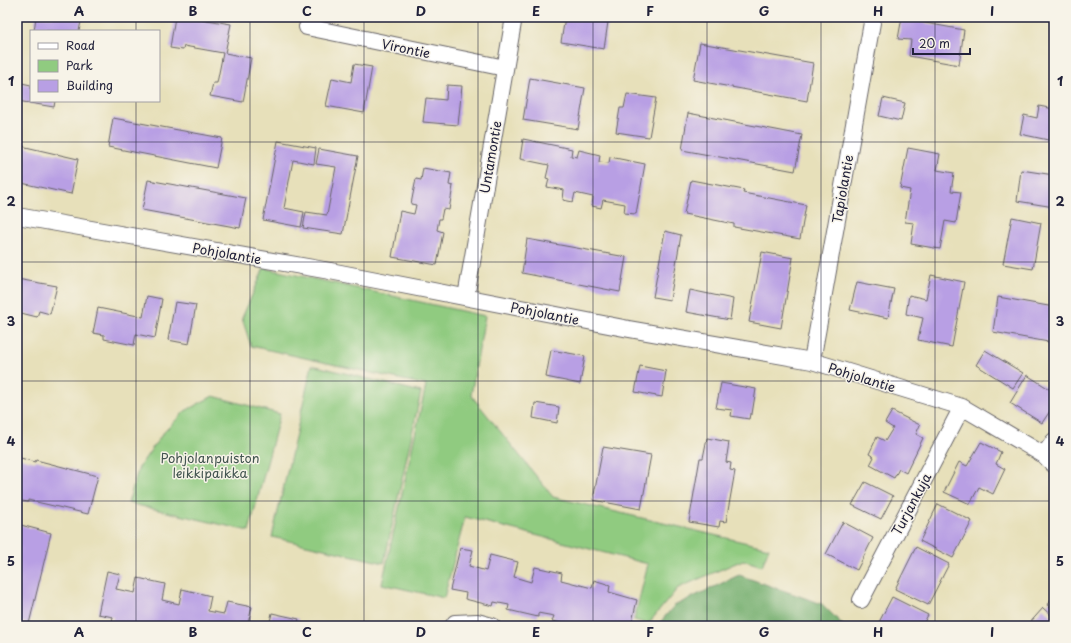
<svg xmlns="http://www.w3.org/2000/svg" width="1071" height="643" font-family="'Playpen Sans',sans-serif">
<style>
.green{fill:#90cb80;stroke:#59765e}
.forest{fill:#74af6e;stroke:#4b6854}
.building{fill:#b89fe4}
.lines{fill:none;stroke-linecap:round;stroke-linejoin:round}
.street-casing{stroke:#676467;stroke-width:18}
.street{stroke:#fff;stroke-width:16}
.grid{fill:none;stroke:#22223b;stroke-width:1;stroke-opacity:0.55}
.labels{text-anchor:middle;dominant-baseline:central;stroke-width:3;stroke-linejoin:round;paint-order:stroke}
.street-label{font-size:13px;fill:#22223b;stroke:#f7f3e8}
.park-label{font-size:13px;fill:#435550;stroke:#f7f3e8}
.neatline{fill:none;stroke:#22223b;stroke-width:1.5}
.grid-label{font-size:13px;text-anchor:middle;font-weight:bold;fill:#22223b}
</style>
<rect width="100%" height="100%" fill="#f7f3e8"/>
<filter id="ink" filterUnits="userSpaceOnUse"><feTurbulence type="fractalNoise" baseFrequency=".025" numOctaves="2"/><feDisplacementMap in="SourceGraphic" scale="8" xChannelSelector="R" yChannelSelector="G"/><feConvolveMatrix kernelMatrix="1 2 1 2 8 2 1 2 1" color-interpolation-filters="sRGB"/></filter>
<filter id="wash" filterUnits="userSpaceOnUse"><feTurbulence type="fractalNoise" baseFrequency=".012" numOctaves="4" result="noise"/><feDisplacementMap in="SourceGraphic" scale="16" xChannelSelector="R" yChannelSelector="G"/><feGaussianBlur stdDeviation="0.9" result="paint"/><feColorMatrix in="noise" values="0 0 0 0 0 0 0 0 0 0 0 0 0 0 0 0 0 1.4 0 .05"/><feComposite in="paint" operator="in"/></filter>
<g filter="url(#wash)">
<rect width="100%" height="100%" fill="#e7e0ba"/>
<path class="green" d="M 264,268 L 485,316 L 471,395 L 553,497 L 769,548 L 762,566 L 743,560 L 678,588 L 648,624 L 634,620 L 648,564 L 465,517 L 444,598 L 382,584 L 426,385 L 251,346 L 242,318 Z
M 312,365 L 421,392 L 384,563 L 272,537 Z
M 213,396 L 280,414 L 249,531 L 128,503 L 139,467 L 163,433 L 185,411 Z"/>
<path class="forest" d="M 739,575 L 822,604 L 844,626 L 657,626 L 674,606 Z"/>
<g id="blocks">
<path class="building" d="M 36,17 L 82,17 L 79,31 L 34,31 Z
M 175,17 L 189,17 L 231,24 L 225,53 L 251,58 L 243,102 L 210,96 L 213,83 L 217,83 L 223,53 L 184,46 L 183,50 L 170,48 Z
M 565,17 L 608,22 L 604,49 L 561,42 Z
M 724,17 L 743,17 L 743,21 Z
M 902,17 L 920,18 L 920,22 L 964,30 L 959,65 L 909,56 L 911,40 L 898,39 Z
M 700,43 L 813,63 L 807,101 L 693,80 Z
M 354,64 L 372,67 L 364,113 L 326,106 L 332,78 L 351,82 Z
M 530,78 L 585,88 L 578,129 L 523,120 Z
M 17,82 L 31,85 L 31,101 L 55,101 L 54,107 L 17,101 Z
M 447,85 L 462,86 L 458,125 L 423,122 L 426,98 L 446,100 Z
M 627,94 L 656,98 L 649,137 L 616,132 L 620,108 L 624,108 Z
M 883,98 L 905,103 L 901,121 L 879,116 Z
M 1039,106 L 1054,109 L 1053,141 L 1020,134 L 1024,115 L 1037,118 Z
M 688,113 L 802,135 L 795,171 L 682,150 Z
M 113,118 L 222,138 L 216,168 L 108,147 Z
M 523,139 L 572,149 L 571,156 L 577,157 L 579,150 L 600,155 L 599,162 L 609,163 L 610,157 L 645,164 L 636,214 L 624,213 L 625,204 L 603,200 L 601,208 L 592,206 L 593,197 L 575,193 L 573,202 L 563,200 L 564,190 L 547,187 L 549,179 L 546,178 L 549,165 L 520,159 Z
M 278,141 L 316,148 L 314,164 L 293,160 L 284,208 L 304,212 L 301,227 L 263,220 Z
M 17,145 L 78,159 L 71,194 L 17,182 Z
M 908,148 L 940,154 L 937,170 L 954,173 L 951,191 L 961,192 L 956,223 L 945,221 L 940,249 L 911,244 L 914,223 L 905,222 L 910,190 L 900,188 Z
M 319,149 L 358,156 L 343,234 L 303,228 L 306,212 L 327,215 L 336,167 L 316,164 Z
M 423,168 L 451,173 L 449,185 L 453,186 L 449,210 L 443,209 L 441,219 L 439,219 L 437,230 L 443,232 L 437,265 L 392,257 L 400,211 L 414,214 L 416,205 L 411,204 L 416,179 L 421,180 Z
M 1021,170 L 1054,175 L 1054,207 L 1017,201 Z
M 148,180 L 246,198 L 240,228 L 142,210 Z
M 691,180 L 744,190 L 743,193 L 806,205 L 800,239 L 734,227 L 734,224 L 684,214 Z
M 1012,217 L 1041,223 L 1033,269 L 1003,264 Z
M 665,231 L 681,235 L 670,300 L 653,297 Z
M 527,239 L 626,257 L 620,292 L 522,273 Z
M 762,252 L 793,258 L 781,328 L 749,322 Z
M 931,275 L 964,282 L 952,347 L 918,340 L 923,318 L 906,314 L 909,295 L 926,299 Z
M 17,279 L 57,286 L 50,314 L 39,311 L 37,317 L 17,312 Z
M 857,282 L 894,289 L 888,318 L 850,310 Z
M 690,290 L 733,299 L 730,320 L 686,312 Z
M 147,296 L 162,299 L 155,338 L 136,334 L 134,345 L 104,339 L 104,335 L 93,333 L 98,308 L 143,317 Z
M 998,297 L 1054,307 L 1054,343 L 993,332 Z
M 175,302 L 196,305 L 189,344 L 168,340 Z
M 551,350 L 585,356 L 580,384 L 546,377 Z
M 985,350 L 1023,373 L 1013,388 L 976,365 Z
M 640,366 L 666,371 L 662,397 L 635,392 Z
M 1027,375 L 1054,392 L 1054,405 L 1042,423 L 1010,403 Z
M 721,383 L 756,389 L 752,414 L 750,414 L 749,419 L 731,416 L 732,410 L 716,408 Z
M 535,403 L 559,407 L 557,423 L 533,418 Z
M 892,411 L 920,425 L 916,434 L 923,438 L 906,473 L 899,469 L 894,478 L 870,465 L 874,457 L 869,454 L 877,437 L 885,441 L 893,428 L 885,423 Z
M 707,438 L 729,442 L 726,462 L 731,463 L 730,470 L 735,471 L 726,522 L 720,521 L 719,527 L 689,522 L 700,458 L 703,458 Z
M 981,442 L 1001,452 L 996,464 L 1005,469 L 993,494 L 979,487 L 970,504 L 944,492 L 959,462 L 967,466 Z
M 603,447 L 651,455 L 641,509 L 593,500 Z
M 17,457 L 35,462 L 36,460 L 98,476 L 88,514 L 28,500 L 28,502 L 17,500 Z
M 865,482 L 893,496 L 881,519 L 852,505 Z
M 938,504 L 972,521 L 953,558 L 920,541 Z
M 843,522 L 873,538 L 857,570 L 826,554 Z
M 17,524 L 51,533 L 29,624 L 17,621 Z
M 916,547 L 949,564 L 928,605 L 895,589 Z
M 460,548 L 473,550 L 469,566 L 486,571 L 490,555 L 518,562 L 514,577 L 531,582 L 535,567 L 562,573 L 561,580 L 592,588 L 594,580 L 610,585 L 609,592 L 637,600 L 631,626 L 574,626 L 552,621 L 554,616 L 538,613 L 538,617 L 508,610 L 509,605 L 494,602 L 493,606 L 465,599 L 466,593 L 450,590 Z
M 107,571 L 120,574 L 116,589 L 135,593 L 138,578 L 165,584 L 162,600 L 179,604 L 182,589 L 211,596 L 208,611 L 224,614 L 227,602 L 252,607 L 248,623 L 260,626 L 152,626 L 142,624 L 142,626 L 130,626 L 112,622 L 113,617 L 98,614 Z
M 892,597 L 928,615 L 922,626 L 877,626 Z
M 1054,597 L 1054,611 L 1047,605 Z
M 1043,608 L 1054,618 L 1054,626 L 1027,626 Z
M 272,613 L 299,619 L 297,626 L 269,626 Z
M 312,623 L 324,625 L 324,626 L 311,626 Z"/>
</g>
</g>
<g filter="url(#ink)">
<use href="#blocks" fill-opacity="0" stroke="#676467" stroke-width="1"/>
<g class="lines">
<defs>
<path id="street" d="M 307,27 L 505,68
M 17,216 L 330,271 L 629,329 L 812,361 L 962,407 L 1044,455 L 1054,465
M 466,297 L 514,17
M 812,361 L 873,17
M 1044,455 L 1054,441
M 861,600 L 962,407
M 453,626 L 455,623 L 477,622 L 492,626"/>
</defs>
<use href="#street" class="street-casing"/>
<use href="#street" class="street"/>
</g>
</g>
<path class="grid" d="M 136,17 L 136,31M 250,17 L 250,626M 364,17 L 364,626M 478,17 L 478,626M 593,17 L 593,626M 707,17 L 707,626M 821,17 L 821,626M 935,17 L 935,626M 136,101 L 136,626M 17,142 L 1054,142M 17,262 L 1054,262M 17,381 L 1054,381M 17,501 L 1054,501"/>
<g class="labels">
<g class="street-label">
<text transform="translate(406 48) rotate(12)">Virontie</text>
<text transform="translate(490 157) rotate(-80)">Untamontie</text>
<text transform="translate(842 189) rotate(-80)">Tapiolantie</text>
<text transform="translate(227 253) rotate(10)">Pohjolantie</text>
<text transform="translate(545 313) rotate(11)">Pohjolantie</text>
<text transform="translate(862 377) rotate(17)">Pohjolantie</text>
<text transform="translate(911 504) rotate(-62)">Turjankuja</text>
</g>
<g class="park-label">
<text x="210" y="457">Pohjolanpuiston<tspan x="210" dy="15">leikkipaikka</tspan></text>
</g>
</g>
<rect width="1071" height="643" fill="none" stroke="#f7f3e8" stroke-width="44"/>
<rect x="30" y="30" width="130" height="72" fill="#f7f3e8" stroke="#a29fa3"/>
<rect x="38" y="43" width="20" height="6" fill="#ffffff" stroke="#a29fa3"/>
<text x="66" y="50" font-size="12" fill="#22223b">Road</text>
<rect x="38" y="60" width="20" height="12" fill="#90cb80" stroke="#a29fa3"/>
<text x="66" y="70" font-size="12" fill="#22223b">Park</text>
<rect x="38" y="80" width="20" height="12" fill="#b89fe4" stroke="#a29fa3"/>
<text x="66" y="90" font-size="12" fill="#22223b">Building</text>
<path d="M913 48v6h57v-6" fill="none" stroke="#22223b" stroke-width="2"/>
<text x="919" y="48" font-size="12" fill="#22223b" stroke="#f7f3e8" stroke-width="3" paint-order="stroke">20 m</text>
<rect x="22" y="22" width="1027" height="599" class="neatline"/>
<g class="grid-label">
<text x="79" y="16">A</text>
<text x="193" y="16">B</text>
<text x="307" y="16">C</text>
<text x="421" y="16">D</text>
<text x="536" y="16">E</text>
<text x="650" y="16">F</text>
<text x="764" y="16">G</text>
<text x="878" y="16">H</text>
<text x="992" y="16">I</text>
<text x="11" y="86">1</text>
<text x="1060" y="86">1</text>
<text x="11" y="206">2</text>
<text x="1060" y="206">2</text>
<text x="11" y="326">3</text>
<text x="1060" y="326">3</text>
<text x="11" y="446">4</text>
<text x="1060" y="446">4</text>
<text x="11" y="566">5</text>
<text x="1060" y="566">5</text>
<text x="79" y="637">A</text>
<text x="193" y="637">B</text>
<text x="307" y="637">C</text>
<text x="421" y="637">D</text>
<text x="536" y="637">E</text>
<text x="650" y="637">F</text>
<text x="764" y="637">G</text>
<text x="878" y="637">H</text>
<text x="992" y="637">I</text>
</g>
</svg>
